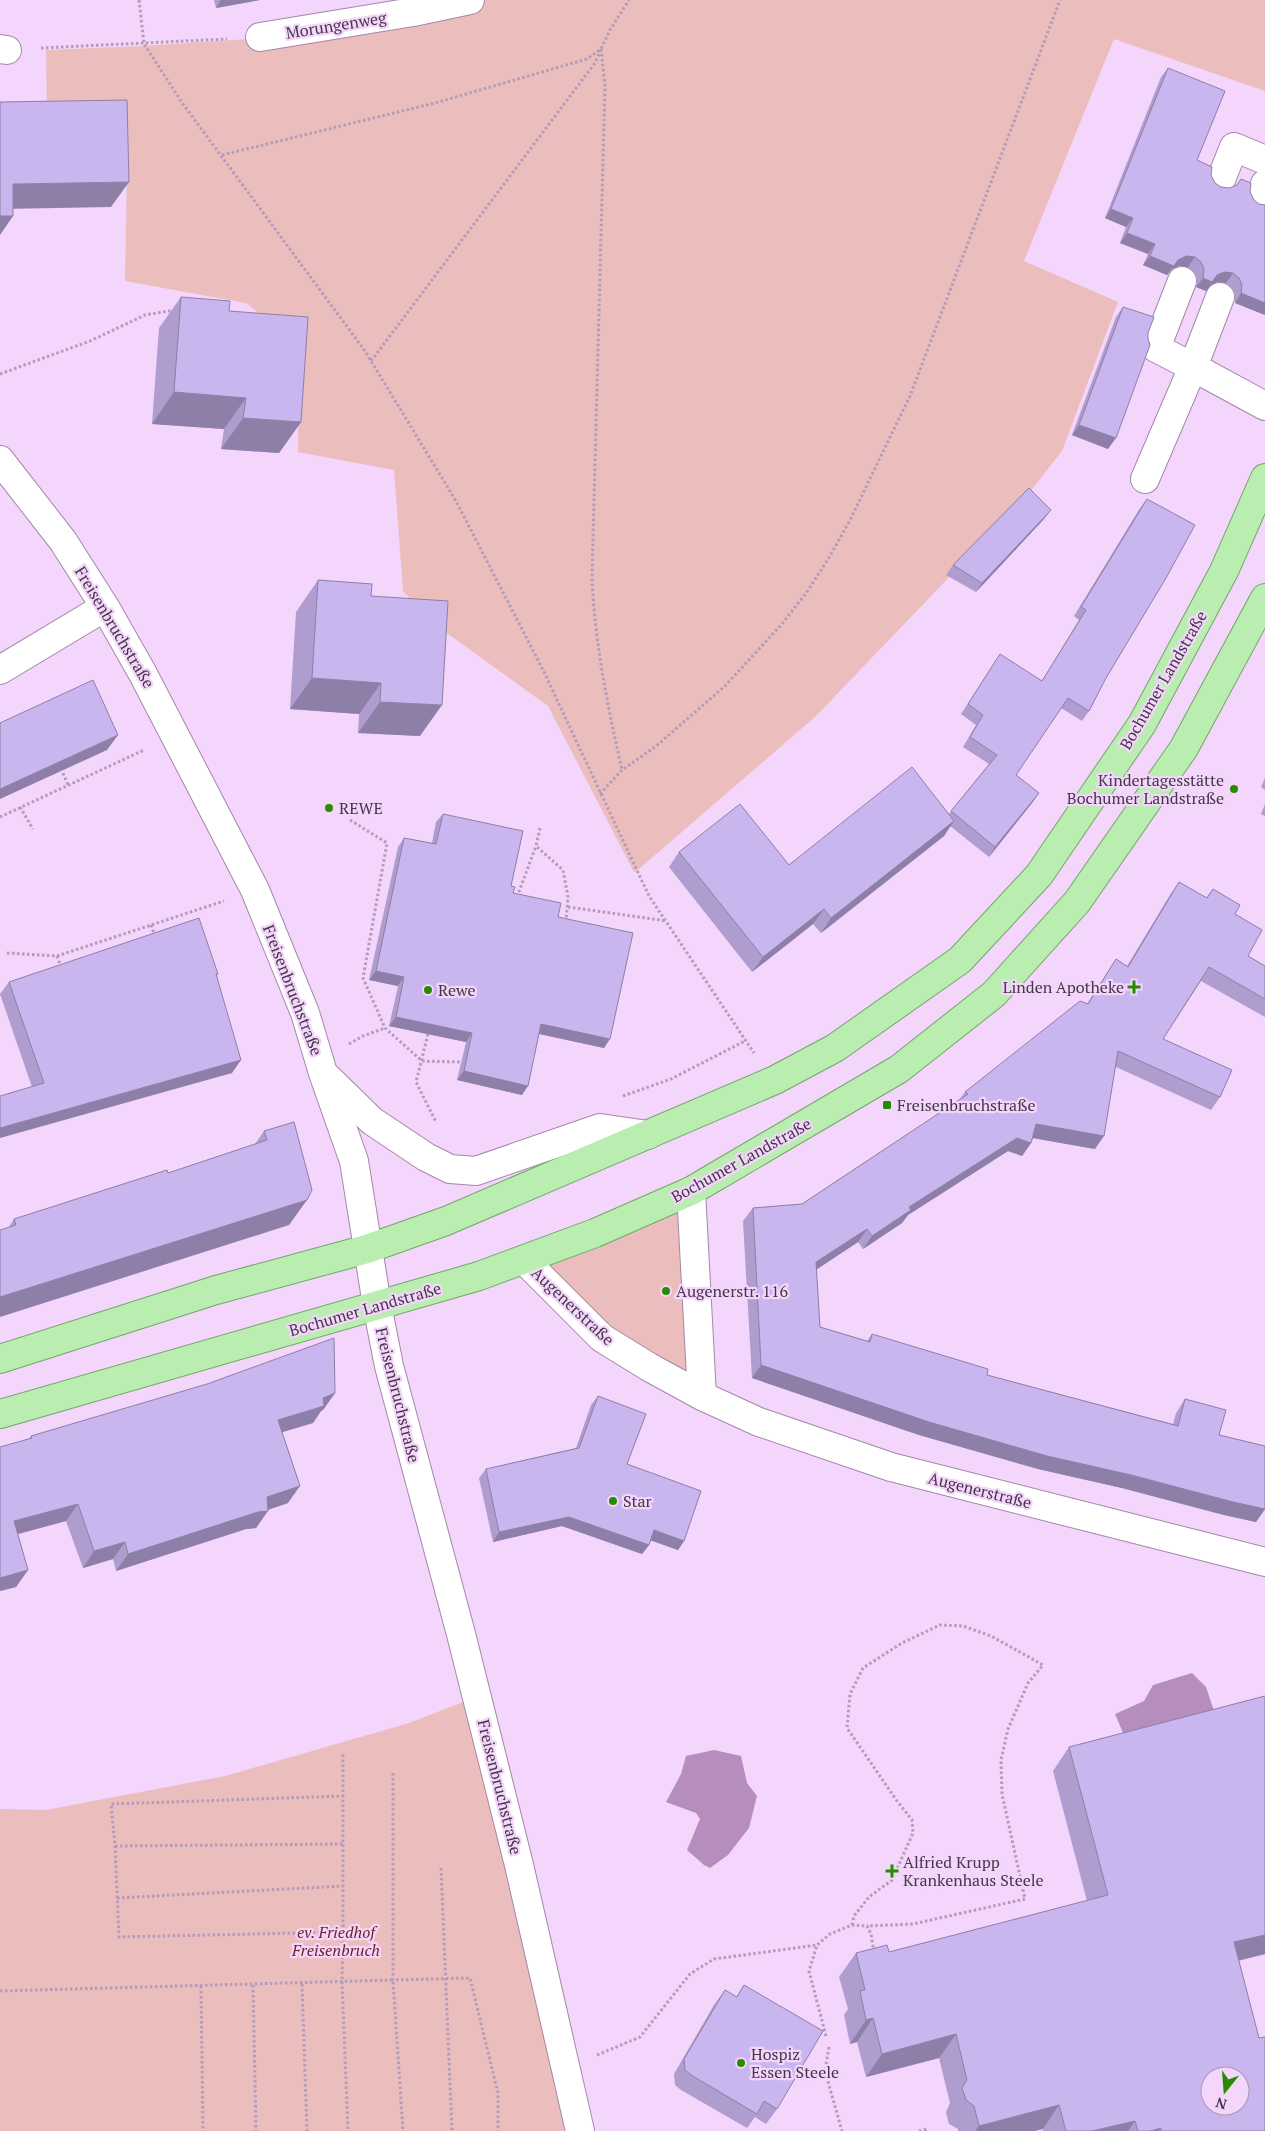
<svg xmlns="http://www.w3.org/2000/svg" width="1265" height="2131" font-family="'PT Serif',serif">
<style>
.green{fill:#ebbebd}
.water{fill:#b58ebd}
.lines{fill:none;stroke-linecap:round;stroke-linejoin:round}
.minor-casing{stroke:#a487aa;stroke-width:30}
.major-casing{stroke:#73a669;stroke-width:30}
.path{stroke:#b39bb9;stroke-width:3;stroke-dasharray:2.5 2.5;stroke-linecap:butt}
.minor{stroke:#fff;stroke-width:28}
.major{stroke:#baedb0;stroke-width:28}
.wall{fill:#ae9dce}
.shaded-wall{fill:#8d7fa7}
.building{fill:#cab6ef;stroke:#8d7fa7;fill-rule:evenodd}
.poi-dot{fill:#278b02;stroke:#f4d5fb;stroke-width:2}
.labels{text-anchor:middle;dominant-baseline:central;stroke-width:4.5;stroke-linejoin:round;paint-order:stroke}
.street-label{font-size:16px;fill:#443847;stroke:#f4d5fb}
.poi-label{font-size:16px;fill:#443847;stroke:#f4d5fb;text-anchor:start}
.park-label{font-size:16px;font-style:italic;fill:#6e1f25;stroke:#f4d5fb}
</style>
<rect width="100%" height="100%" fill="#f4d5fb"/>
<path class="green" d="M 476,0 L 1265,0 L 1265,91 L 1114,39 L 1024,261 L 1118,302 L 1062,451 L 1025,498 L 816,716 L 639,869 L 634,872 L 548,706 L 433,623 L 403,591 L 394,470 L 298,452 L 299,344 L 246,303 L 125,281 L 128,119 L 47,115 L 46,50 L 143,46 L 262,38 Z
M 690,1193 L 699,1393 L 651,1366 L 528,1261 Z
M 476,1697 L 579,2131 L 0,2131 L 0,1809 L 46,1810 L 225,1776 L 409,1723 Z"/>
<path class="water" d="M 1192,1673 L 1206,1687 L 1214,1711 L 1124,1735 L 1115,1714 L 1144,1701 L 1153,1685 Z
M 714,1750 L 741,1756 L 747,1783 L 757,1796 L 749,1828 L 728,1855 L 710,1868 L 704,1865 L 687,1850 L 700,1819 L 696,1813 L 666,1802 L 681,1774 L 686,1756 Z"/>
<g class="lines">
<defs>
<path id="minor" d="M 260,37 L 413,12 L 470,0
M 0,49 L 7,50
M 1220,182 L 1234,147 L 1265,160
M 1259,199 L 1265,184
M 1220,297 L 1193,367 L 1265,406
M 0,460 L 63,541 L 105,607 L 143,674 L 255,890 L 305,1013 L 323,1073 L 354,1161 L 377,1305 L 389,1366 L 461,1634 L 519,1865 L 580,2131
M 1145,479 L 1193,367 L 1156,348 L 1182,281
M 0,670 L 105,607
M 328,1078 L 372,1121 L 426,1157 L 450,1169 L 476,1171 L 600,1128 L 648,1135
M 691,1191 L 702,1396
M 524,1260 L 602,1338 L 649,1367 L 702,1396 L 759,1422 L 891,1467 L 1265,1562"/>
<path id="major" d="M 0,1359 L 216,1290 L 367,1249 L 446,1221 L 775,1080 L 835,1048 L 960,960 L 1039,875 L 1142,724 L 1224,571 L 1265,478
M 0,1414 L 479,1276 L 595,1233 L 691,1191 L 899,1069 L 994,994 L 1077,902 L 1184,748 L 1265,598"/>
</defs>
<use href="#minor" class="minor-casing"/>
<use href="#major" class="major-casing"/>
<path class="path" d="M 139,0 L 144,44 L 183,104 L 365,351 L 456,501 L 544,672 L 649,896 L 754,1053
M 41,48 L 227,39
M 601,49 L 605,86 L 592,577 C 595,645 607,703 622,770
M 222,155 L 435,103 L 587,59 L 601,49 L 610,30 L 629,0
M 371,361 L 595,63 L 601,50
M 0,374 L 90,341 L 145,315 L 175,310
M 63,773 L 68,785
M 600,794 L 622,770 L 655,747 L 725,686 L 781,625 L 807,592 L 830,556 L 850,520 L 910,396 L 1060,0
M 20,807 L 33,829
M 0,817 L 144,750
M 350,820 L 387,843 L 363,978 L 385,1028 L 422,1061 L 461,1062
M 540,828 L 536,846 L 563,870 L 568,897 L 566,921
M 517,897 L 536,846
M 568,907 L 667,921
M 151,925 L 155,936
M 7,953 L 57,956 L 224,901
M 57,956 L 61,967
M 428,1034 L 416,1082 L 436,1122
M 349,1044 L 363,1036 L 385,1028
M 623,1096 L 671,1079 L 745,1041
M 393,1773 L 393,1980 L 470,1978 L 498,2093 L 498,2131
M 344,1796 L 111,1804 L 115,1846 L 119,1937 L 343,1932 L 342,1982 L 348,2131
M 115,1846 L 343,1844
M 441,1868 L 452,2131
M 117,1898 L 343,1886
M 852,1925 L 854,1916 L 869,1897 L 892,1880 L 913,1833 L 912,1820 L 897,1801 L 847,1728 L 850,1694 L 863,1668 L 902,1643 L 940,1625 L 963,1626 L 991,1636 L 1043,1665 L 1028,1683 L 1008,1729 L 1001,1760 L 1002,1794 L 1025,1899 L 913,1924 L 867,1926
M 343,1932 L 343,1752
M 302,1984 L 307,2131
M 253,1985 L 256,2131
M 201,1986 L 203,2131
M 0,1991 L 393,1980 L 403,2131
M 826,2036 L 809,1971 L 817,1945 L 830,1934 L 852,1925 L 867,1926 L 871,1934 L 874,1952
M 829,2047 L 825,2071 L 842,2131
M 597,2055 L 640,2037 L 690,1974 L 714,1959 L 817,1945
M 919,2131 L 927,2129 L 927,2131"/>
<use href="#minor" class="minor"/>
<use href="#major" class="major"/>
</g>
<path class="wall" d="M 214,0 L 260,0 L 216,8 Z
M 1168,68 L 1197,160 L 1211,175 L 1215,183 L 1221,187 L 1250,192 L 1265,315 L 1235,303 L 1235,294 L 1232,288 L 1226,283 L 1217,282 L 1211,285 L 1206,291 L 1196,287 L 1197,278 L 1194,272 L 1188,267 L 1179,266 L 1172,269 L 1167,275 L 1143,265 L 1148,254 L 1120,243 L 1126,227 L 1105,218 L 1161,77 Z
M 181,297 L 229,311 L 301,422 L 279,453 L 221,449 L 224,429 L 152,424 L 159,328 Z
M 1123,307 L 1148,333 L 1108,449 L 1072,435 L 1116,317 Z
M 1147,499 L 1106,678 L 1089,711 L 1082,721 L 1061,708 L 1016,775 L 1039,793 L 1032,803 L 989,857 L 950,826 L 944,836 L 821,933 L 813,924 L 752,972 L 669,867 L 679,852 L 789,865 L 949,814 L 989,764 L 963,747 L 976,725 L 961,714 L 1000,654 L 1042,681 L 1079,620 L 1074,616 L 1140,508 Z
M 1044,519 L 976,592 L 946,575 L 953,565 Z
M 318,580 L 371,596 L 420,736 L 358,733 L 359,714 L 290,709 L 296,612 Z
M 1265,778 L 1265,790 L 1261,787 Z
M 1265,804 L 1265,816 L 1261,814 Z
M 443,814 L 511,886 L 513,893 L 558,917 L 604,1048 L 539,1034 L 522,1095 L 457,1080 L 466,1042 L 389,1026 L 398,986 L 369,980 L 398,847 L 404,838 L 432,843 L 436,822 Z
M 1179,882 L 1206,898 L 1213,889 L 1235,914 L 1248,956 L 1265,966 L 1265,1017 L 1201,981 L 1163,1039 L 1220,1097 L 1211,1110 L 1116,1067 L 1095,1149 L 1033,1138 L 1031,1143 L 1022,1156 L 1008,1151 L 908,1215 L 902,1223 L 863,1249 L 858,1242 L 816,1269 L 820,1327 L 867,1341 L 872,1334 L 987,1375 L 1173,1424 L 1176,1413 L 1185,1399 L 1219,1435 L 1265,1446 L 1265,1509 L 1256,1522 L 1224,1515 L 1122,1488 L 1038,1469 L 919,1435 L 752,1378 L 743,1221 L 753,1208 L 802,1204 L 959,1100 L 965,1092 L 1087,1004 L 1116,959 L 1127,966 L 1170,895 Z
M 218,974 L 217,976 L 232,1073 L 32,1087 L 0,994 L 9,982 Z
M 294,1122 L 289,1225 L 9,1227 L 14,1219 L 168,1173 L 255,1144 L 264,1131 Z
M 335,1393 L 323,1410 L 321,1411 L 313,1423 L 282,1432 L 288,1503 L 268,1510 L 256,1528 L 246,1529 L 116,1571 L 113,1559 L 83,1568 L 66,1521 L 18,1534 L 28,1570 L 16,1587 L 0,1591 L 0,1447 L 29,1439 L 31,1436 Z
M 598,1396 L 627,1464 L 684,1541 L 678,1550 L 650,1540 L 649,1545 L 642,1554 L 562,1526 L 493,1542 L 479,1478 L 486,1469 L 576,1448 L 591,1405 Z
M 1265,1696 L 1265,1954 L 1239,1960 L 1265,2131 L 1043,2131 L 1043,2129 L 1034,2131 L 958,2131 L 958,2129 L 949,2124 L 946,2112 L 950,2103 L 939,2058 L 866,2077 L 857,2042 L 850,2044 L 844,2015 L 848,2009 L 839,1977 L 856,1953 L 889,1952 L 1087,1901 L 1053,1771 L 1069,1747 Z
M 744,1985 L 777,2109 L 766,2124 L 755,2117 L 747,2128 L 681,2090 L 675,2085 L 674,2074 L 714,2005 L 725,1990 L 736,1997 Z"/>
<path class="shaded-wall" d="M 221,0 L 260,0 L 216,8 Z
M 129,182 L 111,207 L 0,209 L 13,184 Z
M 1111,209 L 1133,218 L 1126,227 L 1105,218 Z
M 0,216 L 13,216 L 0,235 Z
M 1127,233 L 1155,244 L 1148,254 L 1120,243 Z
M 1150,256 L 1174,266 L 1167,275 L 1143,265 Z
M 1186,256 L 1195,257 L 1188,267 L 1179,266 L 1172,269 L 1178,260 Z
M 1224,272 L 1233,273 L 1226,283 L 1217,282 L 1211,285 L 1206,291 L 1196,287 L 1203,278 L 1217,275 Z
M 1241,293 L 1265,303 L 1265,315 L 1235,303 Z
M 174,392 L 246,398 L 224,429 L 152,424 Z
M 243,418 L 301,422 L 279,453 L 221,449 Z
M 1079,425 L 1116,438 L 1108,449 L 1072,435 Z
M 1051,510 L 1044,519 L 976,592 L 982,583 Z
M 312,678 L 381,683 L 359,714 L 290,709 Z
M 380,702 L 442,705 L 420,736 L 358,733 Z
M 118,735 L 107,750 L 0,799 L 0,789 Z
M 1039,793 L 1032,803 L 989,857 L 995,847 Z
M 954,821 L 944,836 L 821,933 L 831,918 Z
M 824,909 L 813,924 L 752,972 L 763,957 Z
M 376,971 L 404,977 L 398,986 L 369,980 Z
M 396,1017 L 472,1033 L 466,1042 L 389,1026 Z
M 541,1024 L 610,1039 L 604,1048 L 535,1033 Z
M 241,1060 L 232,1073 L 0,1138 L 0,1128 Z
M 464,1071 L 528,1086 L 522,1095 L 457,1080 Z
M 1036,1124 L 1104,1136 L 1095,1149 L 1027,1137 Z
M 1017,1138 L 1031,1143 L 1022,1156 L 1008,1151 L 908,1215 L 902,1223 L 863,1249 L 872,1236 L 909,1207 Z
M 307,1200 L 289,1225 L 0,1317 L 0,1297 Z
M 867,1229 L 858,1242 L 807,1276 L 816,1262 Z
M 761,1365 L 1131,1475 L 1265,1509 L 1256,1522 L 1224,1515 L 1122,1488 L 1038,1469 L 919,1435 L 752,1378 Z
M 335,1393 L 323,1410 L 321,1411 L 313,1423 L 266,1437 L 278,1420 L 323,1398 Z
M 300,1486 L 288,1503 L 261,1512 L 268,1511 L 256,1528 L 246,1529 L 116,1571 L 128,1554 L 267,1497 Z
M 78,1504 L 66,1521 L 3,1538 L 14,1521 Z
M 569,1517 L 649,1545 L 642,1554 L 562,1526 L 493,1542 L 499,1532 Z
M 654,1530 L 684,1541 L 678,1550 L 647,1539 Z
M 125,1542 L 113,1559 L 83,1568 L 94,1551 Z
M 28,1570 L 16,1587 L 0,1591 L 0,1578 Z
M 1265,1935 L 1265,1954 L 1218,1966 L 1234,1942 Z
M 873,2018 L 857,2042 L 850,2044 L 866,2020 Z
M 956,2034 L 939,2058 L 866,2077 L 882,2054 Z
M 1059,2105 L 1043,2129 L 1034,2131 L 975,2131 L 979,2126 Z
M 1135,2121 L 1128,2131 L 1092,2131 Z
M 1161,2128 L 1159,2131 L 1150,2131 Z"/>
<path class="building" d="M 1168,68 L 1225,91 L 1197,160 L 1212,167 L 1211,175 L 1215,183 L 1221,187 L 1229,188 L 1237,185 L 1241,179 L 1251,183 L 1250,192 L 1254,200 L 1259,204 L 1265,205 L 1265,303 L 1241,293 L 1242,285 L 1239,278 L 1233,273 L 1224,272 L 1217,275 L 1212,282 L 1203,278 L 1204,269 L 1201,262 L 1195,257 L 1186,256 L 1178,260 L 1174,266 L 1150,256 L 1155,244 L 1127,233 L 1133,218 L 1111,209 Z
M 127,100 L 129,182 L 13,184 L 13,216 L 0,216 L 0,102 Z
M 181,297 L 230,301 L 229,311 L 308,317 L 301,422 L 243,418 L 246,398 L 174,392 Z
M 1123,307 L 1154,317 L 1148,333 L 1148,339 L 1150,345 L 1116,438 L 1079,425 Z
M 1029,488 L 1051,510 L 982,583 L 953,565 Z
M 1147,499 L 1195,525 L 1166,578 L 1106,678 L 1089,711 L 1068,698 L 1016,775 L 1039,793 L 995,847 L 951,811 L 997,755 L 970,737 L 983,715 L 968,704 L 1000,654 L 1042,681 L 1086,610 L 1081,607 Z
M 318,580 L 372,584 L 371,596 L 448,601 L 442,705 L 380,702 L 381,683 L 312,678 Z
M 93,680 L 118,735 L 0,789 L 0,723 Z
M 912,767 L 954,821 L 831,918 L 824,909 L 763,957 L 679,852 L 740,804 L 789,865 Z
M 443,814 L 523,831 L 511,886 L 515,887 L 513,893 L 561,903 L 558,917 L 633,933 L 610,1039 L 541,1024 L 528,1086 L 464,1071 L 472,1033 L 396,1017 L 404,977 L 376,971 L 404,838 L 436,844 Z
M 1179,882 L 1207,898 L 1213,889 L 1240,905 L 1235,914 L 1262,930 L 1248,956 L 1265,966 L 1265,999 L 1209,967 L 1163,1039 L 1232,1070 L 1220,1097 L 1118,1051 L 1104,1136 L 1036,1124 L 1031,1143 L 1017,1138 L 909,1207 L 911,1210 L 872,1236 L 867,1229 L 816,1262 L 820,1327 L 870,1342 L 872,1334 L 988,1369 L 987,1375 L 1178,1426 L 1185,1399 L 1226,1410 L 1219,1435 L 1265,1446 L 1265,1509 L 1233,1502 L 1131,1475 L 1047,1456 L 929,1422 L 761,1365 L 753,1208 L 802,1204 L 968,1094 L 965,1092 L 1080,1001 L 1088,1004 L 1116,959 L 1128,967 Z
M 199,918 L 218,974 L 216,974 L 241,1060 L 0,1128 L 0,1096 L 44,1083 L 9,982 Z
M 294,1122 L 312,1190 L 307,1200 L 0,1297 L 0,1230 L 16,1225 L 14,1219 L 167,1170 L 168,1173 L 267,1140 L 264,1131 Z
M 334,1338 L 335,1393 L 323,1398 L 324,1406 L 278,1420 L 300,1486 L 267,1497 L 268,1511 L 258,1512 L 128,1554 L 125,1542 L 94,1551 L 78,1504 L 14,1521 L 28,1570 L 0,1578 L 0,1447 L 32,1438 L 31,1436 L 207,1384 Z
M 598,1396 L 646,1414 L 627,1464 L 701,1491 L 684,1541 L 654,1530 L 649,1545 L 569,1517 L 499,1532 L 486,1469 L 579,1448 Z
M 1265,1696 L 1265,1935 L 1234,1942 L 1259,2038 L 1265,2037 L 1265,2131 L 1161,2131 L 1161,2128 L 1150,2131 L 1138,2131 L 1135,2121 L 1092,2131 L 1066,2131 L 1059,2105 L 979,2126 L 974,2106 L 966,2100 L 962,2088 L 967,2080 L 956,2034 L 882,2054 L 873,2018 L 866,2020 L 860,1991 L 865,1990 L 856,1953 L 887,1945 L 889,1952 L 1108,1895 L 1069,1747 ZM 1210,2076 L 1240,2076 L 1240,2106 L 1210,2106 Z
M 744,1985 L 823,2031 L 777,2109 L 764,2101 L 757,2114 L 691,2075 L 685,2070 L 684,2059 L 725,1990 L 737,1997 Z"/>
<g class="poi-dot">
<circle cx="1234" cy="789" r="5"/>
<circle cx="329" cy="808" r="5"/>
<path d="M1131.5 979.5h5v5h5v5h-5v5h-5v-5h-5v-5h5z"/>
<circle cx="428" cy="990" r="5"/>
<rect x="882" y="1100" width="10" height="10" rx="2.5"/>
<circle cx="666" cy="1291" r="5"/>
<circle cx="613" cy="1501" r="5"/>
<path d="M889.5 1863.5h5v5h5v5h-5v5h-5v-5h-5v-5h5z"/>
<circle cx="741" cy="2063" r="5"/>
</g>
<g class="labels">
<g class="street-label">
<text transform="translate(336 25) rotate(-9)">Morungenweg</text>
<text transform="translate(115 627) rotate(59)">Freisenbruchstraße</text>
<text transform="translate(1163 680) rotate(-60)">Bochumer Landstraße</text>
<text transform="translate(293 990) rotate(69)">Freisenbruchstraße</text>
<text transform="translate(741 1160) rotate(-29)">Bochumer Landstraße</text>
<text transform="translate(573 1306) rotate(43)">Augenerstraße</text>
<text transform="translate(365 1309) rotate(-16)">Bochumer Landstraße</text>
<text transform="translate(398 1395) rotate(76)">Freisenbruchstraße</text>
<text transform="translate(980 1490) rotate(14)">Augenerstraße</text>
<text transform="translate(500 1787) rotate(76)">Freisenbruchstraße</text>
</g>
<g class="poi-label">
<text x="1224" y="780" text-anchor="end">Kindertagesstätte<tspan x="1224" dy="18">Bochumer Landstraße</tspan></text>
<text x="339" y="808">REWE</text>
<text x="1124" y="987" text-anchor="end">Linden Apotheke</text>
<text x="438" y="990">Rewe</text>
<text x="897" y="1105">Freisenbruchstraße</text>
<text x="676" y="1291">Augenerstr. 116</text>
<text x="623" y="1501">Star</text>
<text x="903" y="1862">Alfried Krupp<tspan x="903" dy="18">Krankenhaus Steele</tspan></text>
<text x="751" y="2054">Hospiz<tspan x="751" dy="18">Essen Steele</tspan></text>
</g>
<g class="park-label">
<text x="336" y="1932">ev. Friedhof<tspan x="336" dy="18">Freisenbruch</tspan></text>
</g>
</g>
<g transform="translate(1225 2091) rotate(197)"><circle r="24" fill="#f4d5fb" stroke="#ae96b3"/>
<path d="M0-4L9 19L0 12L-9 19Z" fill="#278b02"/>
<text y="-8" font-size="14" font-weight="bold" text-anchor="middle" fill="#443847">N</text>
</g>
</svg>
